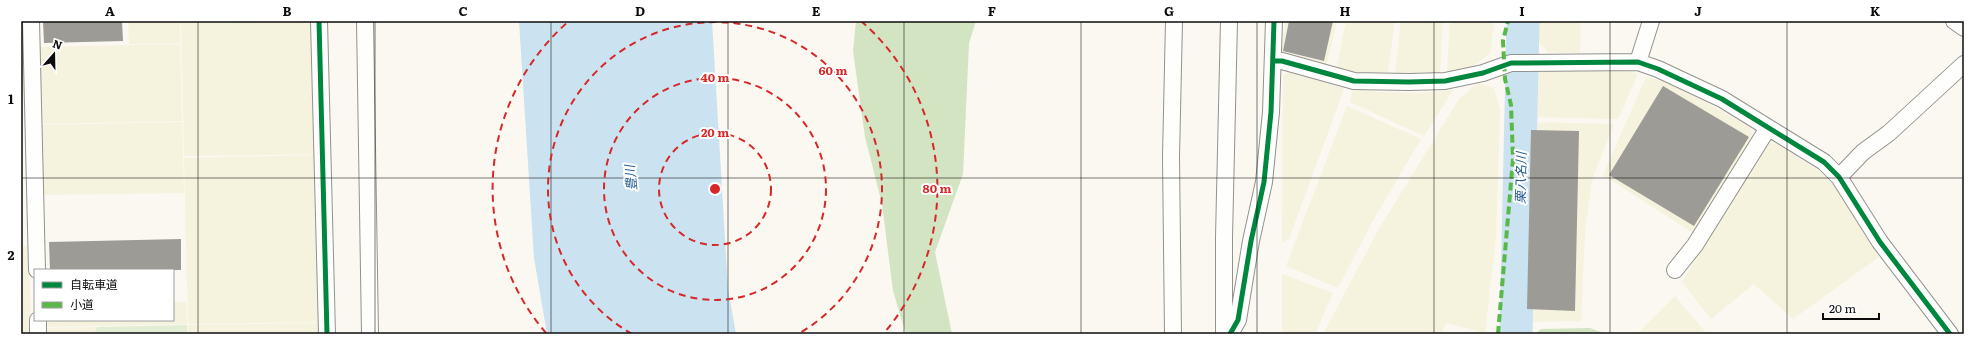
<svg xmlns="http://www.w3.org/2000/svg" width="1985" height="355" font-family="Literata,'Noto Sans JP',serif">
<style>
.farmland{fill:#f5f3de}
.green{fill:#e2edd3}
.forest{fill:#d2e4c1}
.water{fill:#cbe2f0}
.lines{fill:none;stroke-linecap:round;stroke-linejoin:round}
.river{stroke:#cbe2f0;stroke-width:33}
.building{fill:#9d9b96}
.street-casing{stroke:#93928f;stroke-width:18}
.street{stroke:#fefefd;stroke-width:16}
.quiet{stroke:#58b947;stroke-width:4;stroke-dasharray:8 4;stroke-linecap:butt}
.cycleway-casing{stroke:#fff;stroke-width:8}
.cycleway{stroke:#00873e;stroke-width:5}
.grid{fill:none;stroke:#0c0c0c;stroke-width:1;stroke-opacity:0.55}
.ring{fill:none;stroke:#d62828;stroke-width:2;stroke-dasharray:7 5}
.labels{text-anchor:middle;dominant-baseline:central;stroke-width:4;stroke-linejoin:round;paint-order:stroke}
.water-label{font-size:13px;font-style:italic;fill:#235c91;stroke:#fff}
.centre{fill:#d62828;stroke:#fff;stroke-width:2}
.ring-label{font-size:12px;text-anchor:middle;font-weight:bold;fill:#d62828;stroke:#fff;stroke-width:4;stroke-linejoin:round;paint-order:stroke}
.neatline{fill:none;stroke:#0c0c0c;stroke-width:1.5}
.grid-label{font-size:13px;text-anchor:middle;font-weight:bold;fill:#0c0c0c}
</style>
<rect width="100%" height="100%" fill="#faf8f0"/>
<path class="farmland" d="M 21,21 L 23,21 L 25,94 L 21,94 Z
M 128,21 L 180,21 L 180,43 L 129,44 Z
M 315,21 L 318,154 L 184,156 L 181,23 Z
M 1286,21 L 1337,21 L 1327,64 L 1279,53 Z
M 1346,21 L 1395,21 L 1388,72 L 1358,73 L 1337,67 Z
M 1401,21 L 1443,21 L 1440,72 L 1395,74 Z
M 1450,21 L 1494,21 L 1490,54 L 1473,66 L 1447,72 Z
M 1535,21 L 1581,21 L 1580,53 L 1548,52 L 1539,43 Z
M 180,44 L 182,121 L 41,124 L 39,47 Z
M 1291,69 L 1344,89 L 1289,239 L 1282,243 L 1283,76 Z
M 1537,71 L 1629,71 L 1638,74 L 1618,119 L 1530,117 L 1531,78 Z
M 1646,77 L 1672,83 L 1750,127 L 1753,136 L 1693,233 L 1603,175 Z
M 1478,83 L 1494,88 L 1500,109 L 1496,237 L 1485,333 L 1446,323 L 1441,334 L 1323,334 L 1380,227 L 1459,99 Z
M 1353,89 L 1380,92 L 1420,93 L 1453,90 L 1424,136 L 1350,102 Z
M 1347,106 L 1421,139 L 1371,224 L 1338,288 L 1286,266 Z
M 182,122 L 184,193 L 42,195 L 41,125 Z
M 1529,122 L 1614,124 L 1592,180 L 1585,233 L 1581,321 L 1523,322 Z
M 1768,143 L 1777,144 L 1819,171 L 1835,186 L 1879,257 L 1793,319 L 1754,284 L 1711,319 L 1682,282 Z
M 318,155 L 321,322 L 188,324 L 184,158 Z
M 21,246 L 29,246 L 31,334 L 21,334 Z
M 1282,274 L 1333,293 L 1315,334 L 1282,334 Z
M 1675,296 L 1707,334 L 1637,334 Z
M 173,302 L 186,302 L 187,324 L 45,327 L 45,320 L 173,320 Z
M 321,323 L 322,334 L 188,334 L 188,325 Z
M 96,327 L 94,334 L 45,334 L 45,328 Z"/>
<path class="green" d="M 187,325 L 187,334 L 94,334 L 97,327 Z"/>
<path class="forest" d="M 856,21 L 976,21 L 969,43 L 963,174 L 935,252 L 952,334 L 906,334 L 893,291 L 882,204 L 865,137 L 853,51 Z
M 1590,328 L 1606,334 L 1535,334 L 1541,329 Z"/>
<path class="water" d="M 519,21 L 712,21 L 728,289 L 736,334 L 547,334 L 534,258 Z"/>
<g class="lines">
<path class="river" d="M 1516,334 L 1523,21"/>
</g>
<path class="building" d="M 43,21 L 122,21 L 123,41 L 44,43 Z
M 1289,21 L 1333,21 L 1324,61 L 1283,51 Z
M 1663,86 L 1749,137 L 1694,226 L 1609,175 Z
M 1531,130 L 1579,131 L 1575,311 L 1527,309 Z
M 181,239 L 181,270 L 50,270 L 49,242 Z"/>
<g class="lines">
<defs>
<path id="street" d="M 31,21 L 37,270
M 319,21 L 327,334
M 365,21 L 370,334
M 1954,21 L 1964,28
M 1274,61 L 1282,61 L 1354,81 L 1409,82 L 1445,81 L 1483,73 L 1511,63 L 1638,62 L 1658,69 L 1722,99 L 1824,162 L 1839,177 L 1880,242 L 1950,334
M 1638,62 L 1651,21
M 1839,177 L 1863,152 L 1889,133 L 1964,64
M 1675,270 L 1695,245 L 1768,128
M 38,320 L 38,334
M 1173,334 L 1171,157 L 1174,21
M 1224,334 L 1224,237 L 1229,21
M 1230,334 L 1238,320 L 1251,241 L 1264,182 L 1271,112 L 1274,21"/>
</defs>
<use href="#street" class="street-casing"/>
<use href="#street" class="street"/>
<path class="quiet" d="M 1498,334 L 1513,159 L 1511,105 L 1505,79 L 1503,41 L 1508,21"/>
<defs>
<path id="cycleway" d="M 319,21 L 327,334
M 1274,61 L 1282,61 L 1354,81 L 1409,82 L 1445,81 L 1483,73 L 1511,63 L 1638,62 L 1658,69 L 1722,99 L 1824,162 L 1839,177 L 1880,242 L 1950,334
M 1230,334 L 1238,320 L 1251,241 L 1264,182 L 1271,112 L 1274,21"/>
</defs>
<use href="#cycleway" class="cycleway-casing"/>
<use href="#cycleway" class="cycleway"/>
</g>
<path class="grid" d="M 198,21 L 198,334M 375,21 L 375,334M 551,21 L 551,334M 728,21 L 728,334M 904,21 L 904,334M 1081,21 L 1081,334M 1257,21 L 1257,334M 1434,21 L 1434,334M 1610,21 L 1610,334M 1787,21 L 1787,334M 21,178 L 1964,178"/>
<g class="ring">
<circle cx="715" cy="189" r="56"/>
<circle cx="715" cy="189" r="111"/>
<path d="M632 334A167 167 0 1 1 798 334"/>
<path d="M546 333A222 222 0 0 1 569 21M861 21A222 222 0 0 1 884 333"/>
</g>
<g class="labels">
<g class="water-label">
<text transform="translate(630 178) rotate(-96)">豊川</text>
<text transform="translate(1520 178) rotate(-89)">栗八名川</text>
</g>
</g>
<circle cx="715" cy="189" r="6" class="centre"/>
<g class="ring-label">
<text x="833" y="75">60 m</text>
<text x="715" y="82">40 m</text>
<text x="715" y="137">20 m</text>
<text x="937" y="193">80 m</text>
</g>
<rect width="1985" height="355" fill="none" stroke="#ffffff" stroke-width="44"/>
<rect x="34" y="269" width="140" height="52" fill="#ffffff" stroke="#9e9e9e"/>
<rect x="42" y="282" width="20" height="6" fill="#00873e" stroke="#9e9e9e"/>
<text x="70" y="289" font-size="12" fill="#0c0c0c">自転車道</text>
<rect x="42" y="302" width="20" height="6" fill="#58b947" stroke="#9e9e9e"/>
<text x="70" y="309" font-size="12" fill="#0c0c0c">小道</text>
<g transform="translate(54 54) rotate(20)" stroke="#ffffff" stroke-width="3" paint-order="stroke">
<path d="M0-3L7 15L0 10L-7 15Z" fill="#0c0c0c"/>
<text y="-6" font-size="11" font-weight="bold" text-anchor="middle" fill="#0c0c0c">N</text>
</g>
<path d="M1823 313v6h56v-6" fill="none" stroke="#0c0c0c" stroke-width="2"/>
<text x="1829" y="313" font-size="12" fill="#0c0c0c" stroke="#ffffff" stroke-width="3" paint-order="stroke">20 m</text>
<rect x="22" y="22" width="1941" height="311" class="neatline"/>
<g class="grid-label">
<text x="110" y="16">A</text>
<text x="287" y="16">B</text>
<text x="463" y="16">C</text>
<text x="640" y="16">D</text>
<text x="816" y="16">E</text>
<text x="992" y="16">F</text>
<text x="1169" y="16">G</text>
<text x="1345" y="16">H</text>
<text x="1522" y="16">I</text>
<text x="1698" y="16">J</text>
<text x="1875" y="16">K</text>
<text x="11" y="104">1</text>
<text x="11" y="260">2</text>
</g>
</svg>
